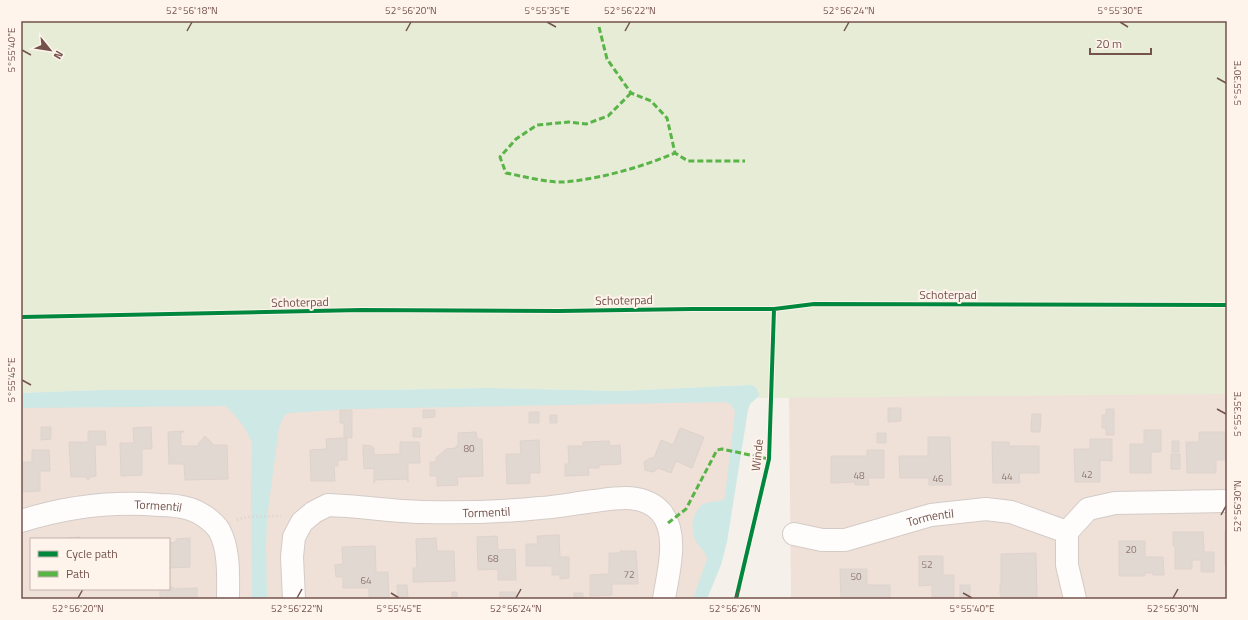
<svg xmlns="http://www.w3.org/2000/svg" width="1248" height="620" font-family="'Titillium Web',sans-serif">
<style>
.residential{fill:#efe1d8;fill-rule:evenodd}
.green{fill:#e6ecd6}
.water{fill:#cde8e5}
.building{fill:#e2d8d2;stroke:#dfd2cd}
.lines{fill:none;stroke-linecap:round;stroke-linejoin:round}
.minor-casing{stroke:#d4cbc7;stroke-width:24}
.path{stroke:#dad0ce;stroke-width:2.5;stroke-dasharray:1 3;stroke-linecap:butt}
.minor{stroke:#fefdfc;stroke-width:22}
.quiet{stroke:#59b447;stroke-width:3;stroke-dasharray:6 3;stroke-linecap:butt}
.cycleway-casing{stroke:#fef4ec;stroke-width:6}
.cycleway{stroke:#00873e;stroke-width:4}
.ticks{fill:none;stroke:#73534c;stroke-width:1.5}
.labels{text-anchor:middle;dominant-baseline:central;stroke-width:4;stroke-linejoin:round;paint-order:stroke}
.number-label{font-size:10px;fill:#907670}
.street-label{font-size:12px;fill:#73534c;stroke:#fef4ec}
.neatline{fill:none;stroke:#73534c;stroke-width:1.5}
.ticks-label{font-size:10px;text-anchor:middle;fill:#73534c}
</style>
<rect width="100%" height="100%" fill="#f6f0ea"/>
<path class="residential" d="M 1227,386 L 1227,599 L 791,599 L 789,391 Z
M 745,394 L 726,508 L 698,599 L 21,599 L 21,400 ZM 31,539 L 169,539 L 169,589 L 31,589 Z"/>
<path class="green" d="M 21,21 L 1227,21 L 1227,394 L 757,398 L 759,396 L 751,385 L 619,391 L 488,388 L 384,390 L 101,390 L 21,393 Z"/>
<path class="water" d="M 751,385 C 756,387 759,390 759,396 L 750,404 L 748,410 L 727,542 L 721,565 L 707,599 L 693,599 L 707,559 C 707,553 701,549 697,543 C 690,533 691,514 702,505 C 708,501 717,502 724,500 L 725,497 L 735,412 L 731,404 L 724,402 L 350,409 L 288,413 L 284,416 L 279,427 L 267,518 L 266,545 L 267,599 L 252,599 L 251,495 L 252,443 C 246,428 237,416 225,406 L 21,408 L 21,393 L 101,390 L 384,390 L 488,388 L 619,391 Z"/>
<path class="building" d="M 888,408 L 901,408 L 901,421 L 888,422 Z
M 1106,409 L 1114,409 L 1114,435 L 1106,435 L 1106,428 L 1102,428 L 1102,415 L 1106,415 Z
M 340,410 L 352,410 L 352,438 L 344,438 L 344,423 L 340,423 Z
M 423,410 L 435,410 L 435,417 L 423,418 Z
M 529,412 L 539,412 L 539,423 L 529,423 Z
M 1032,414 L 1041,414 L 1040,432 L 1031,432 Z
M 550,415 L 557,415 L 557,423 L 550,423 Z
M 41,427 L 51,427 L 51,439 L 41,440 Z
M 151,427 L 152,449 L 142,449 L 142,475 L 121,476 L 120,443 L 134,443 L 133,428 Z
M 413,428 L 421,428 L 421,437 L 413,437 Z
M 680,428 L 704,437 L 692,468 L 676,461 L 671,473 L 658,468 L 655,471 L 652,472 L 645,470 L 644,462 L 650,458 L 654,458 L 661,440 L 673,445 Z
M 1144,430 L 1161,430 L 1161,452 L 1151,452 L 1151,473 L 1130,473 L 1130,444 L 1144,444 Z
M 88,431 L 105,431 L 106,445 L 95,445 L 96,476 L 91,477 L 88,480 L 85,477 L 71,477 L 69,442 L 88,442 Z
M 184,431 L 184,432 L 181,432 L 181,446 L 199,446 L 198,444 L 205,436 L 212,443 L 212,445 L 227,445 L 228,479 L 185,480 L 184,464 L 169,464 L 168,432 Z
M 476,432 L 477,439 L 482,439 L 483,476 L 457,477 L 458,485 L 437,486 L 437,476 L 430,476 L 430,462 L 436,462 L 436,458 L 446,449 L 456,448 L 456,446 L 458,446 L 458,433 Z
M 1199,432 L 1226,432 L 1226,460 L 1216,460 L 1216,473 L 1187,473 L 1186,442 L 1199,442 Z
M 877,433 L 886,433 L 886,443 L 877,443 Z
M 928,437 L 950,437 L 951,485 L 929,485 L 929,478 L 900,478 L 899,456 L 928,456 Z
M 344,438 L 347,438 L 347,460 L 338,460 L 338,466 L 334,466 L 335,481 L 311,481 L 310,450 L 327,449 L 326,439 Z
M 1090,439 L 1112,439 L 1112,461 L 1100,460 L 1100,482 L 1075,482 L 1074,449 L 1090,449 Z
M 539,440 L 540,473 L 530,473 L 530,483 L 507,484 L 506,454 L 521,454 L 520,441 Z
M 609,441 L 610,446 L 620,445 L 621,464 L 599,465 L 599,468 L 588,468 L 589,475 L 565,476 L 565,464 L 569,464 L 568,446 L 583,446 L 583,442 Z
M 1172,441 L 1179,441 L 1179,452 L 1172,452 Z
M 400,442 L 419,442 L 420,463 L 408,463 L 408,482 L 408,479 L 375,480 L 374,483 L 374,468 L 364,469 L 363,445 L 372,446 L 374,448 L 374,455 L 400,454 Z
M 992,442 L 1009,442 L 1009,446 L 1039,446 L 1039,473 L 1019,473 L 1020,483 L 993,483 Z
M 32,450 L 49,450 L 50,471 L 40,471 L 40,491 L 21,492 L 21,462 L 32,462 Z
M 867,450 L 884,450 L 884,478 L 868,478 L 869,485 L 855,485 L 855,482 L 831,483 L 831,456 L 867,456 Z
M 1171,454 L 1180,454 L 1180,469 L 1171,469 Z
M 1225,531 L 1227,531 L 1227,565 L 1225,565 Z
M 1173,532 L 1203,532 L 1204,552 L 1214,552 L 1214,572 L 1201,572 L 1201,560 L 1192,560 L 1192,569 L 1175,569 L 1175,546 L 1173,546 Z
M 559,535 L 560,557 L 569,557 L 569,578 L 560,579 L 560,575 L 552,575 L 552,566 L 526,566 L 526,544 L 538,544 L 537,536 Z
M 497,536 L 498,550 L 515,549 L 516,580 L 498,580 L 498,569 L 478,570 L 477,537 Z
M 80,537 L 80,539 L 66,539 L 66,538 Z
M 190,538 L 190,567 L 169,568 L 169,543 L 176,542 L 176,539 Z
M 436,538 L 437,551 L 454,551 L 455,581 L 413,582 L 413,568 L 417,568 L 416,539 Z
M 1119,541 L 1145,541 L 1145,557 L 1163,557 L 1164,575 L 1153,575 L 1153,573 L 1145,573 L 1145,576 L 1119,576 Z
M 375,546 L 376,572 L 388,572 L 389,598 L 369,599 L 369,588 L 343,588 L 343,577 L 336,577 L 335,565 L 343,564 L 342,547 Z
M 620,551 L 636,551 L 638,584 L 612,584 L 612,595 L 590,596 L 590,575 L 609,574 L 609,553 L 620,553 Z
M 1036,553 L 1037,599 L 1001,599 L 1001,595 L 1000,594 L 1000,585 L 1001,583 L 1001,554 Z
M 919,556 L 943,556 L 943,575 L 954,575 L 954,597 L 932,597 L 932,585 L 919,586 Z
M 840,569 L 867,569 L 867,585 L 890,585 L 890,599 L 841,599 Z
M 397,585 L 407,585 L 408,599 L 398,599 Z
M 960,585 L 970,585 L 970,598 L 960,598 Z
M 169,587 L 173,587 L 174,589 L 197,588 L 197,599 L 160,599 L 160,589 L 169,589 Z
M 452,592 L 457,592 L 457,599 L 452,599 Z
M 500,592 L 516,592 L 516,599 L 500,599 Z
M 574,593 L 583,593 L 583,599 L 574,599 Z"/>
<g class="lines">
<defs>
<g id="minor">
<path id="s1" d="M 21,521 C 65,507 114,501 160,505 C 170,505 180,506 190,509 C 200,512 213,521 219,530 C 230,550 228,577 228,599"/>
<path d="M 1067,532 L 1067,565 L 1075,599"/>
<path id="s2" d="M 794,534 L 822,540 L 845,540 L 931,515 L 986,509 L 1011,512 L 1067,532 L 1088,509 L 1115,503 L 1227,501"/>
<path id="s3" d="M 294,599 L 292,557 L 294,537 L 302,522 L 314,512 L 328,505 C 359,506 390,511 422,512 C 461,513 501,512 540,508 C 558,507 576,503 594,501 C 617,498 642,493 660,511 C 680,533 668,573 664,599"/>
</g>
</defs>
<use href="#minor" class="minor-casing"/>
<path class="path" d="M 237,520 L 246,517 L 281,516"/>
<use href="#minor" class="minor"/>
<path class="quiet" d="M 599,27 L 607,59 L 631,93 L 651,101 L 667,118 L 675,153 L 688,161 L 745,161
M 631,93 L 608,116 L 586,124 L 569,122 L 537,125 L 516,139 L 500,157 L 506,173 C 522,176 548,183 564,182 C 600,179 642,167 675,153
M 668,523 L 686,509 L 717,450 L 722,449 L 769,459"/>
<defs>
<path id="cycleway" d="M 21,317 L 361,310 L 559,311 L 692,309 L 774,309 L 814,304 L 1227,305
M 736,599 L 769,459 L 774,309"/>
</defs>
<use href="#cycleway" class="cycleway-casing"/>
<use href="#cycleway" class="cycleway"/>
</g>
<path class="ticks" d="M 547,22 L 556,27M 1120,22 L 1128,27M 187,31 L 192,22M 406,31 L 411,22M 625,31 L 630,22M 844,31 L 849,22M 22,50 L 31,55M 1217,78 L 1226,83M 22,380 L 31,385M 1217,409 L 1226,414M 1221,515 L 1226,506M 391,593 L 399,598M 963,593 L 972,598M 78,598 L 83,589M 297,598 L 302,589M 516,598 L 521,589M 735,598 L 740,589M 1173,598 L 1178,589"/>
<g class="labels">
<g class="number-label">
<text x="469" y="448">80</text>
<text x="1087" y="474">42</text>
<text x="859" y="475">48</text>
<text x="1007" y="476">44</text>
<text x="938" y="478">46</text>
<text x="1131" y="549">20</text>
<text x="493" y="558">68</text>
<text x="927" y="564">52</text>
<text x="629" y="574">72</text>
<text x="856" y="576">50</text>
<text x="366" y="580">64</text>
</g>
<g class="street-label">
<text x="948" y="294">Schoterpad</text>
<text transform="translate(624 300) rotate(-1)">Schoterpad</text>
<text transform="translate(300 302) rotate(-1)">Schoterpad</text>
<text transform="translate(757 455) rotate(-84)">Winde</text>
<text stroke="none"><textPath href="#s1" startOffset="139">Tormentil</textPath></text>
<text stroke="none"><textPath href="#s3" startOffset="269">Tormentil</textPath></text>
<text stroke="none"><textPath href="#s2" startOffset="140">Tormentil</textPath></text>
</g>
</g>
<rect width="1248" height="620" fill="none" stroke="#fef4ec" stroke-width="44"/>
<rect x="30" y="538" width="140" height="52" fill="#fef4ec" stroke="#c6b4ac"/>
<rect x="38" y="551" width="20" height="6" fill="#00873e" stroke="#c6b4ac"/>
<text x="66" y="558" font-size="12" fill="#73534c">Cycle path</text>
<rect x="38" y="571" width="20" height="6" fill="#59b447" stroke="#c6b4ac"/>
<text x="66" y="578" font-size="12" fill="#73534c">Path</text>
<g transform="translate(50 50) rotate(120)" stroke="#fef4ec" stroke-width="3" paint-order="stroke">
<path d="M0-3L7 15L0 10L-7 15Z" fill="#73534c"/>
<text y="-6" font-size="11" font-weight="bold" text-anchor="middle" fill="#73534c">N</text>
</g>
<path d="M1090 48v6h61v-6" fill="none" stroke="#73534c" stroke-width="2"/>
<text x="1096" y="48" font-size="12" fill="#73534c" stroke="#fef4ec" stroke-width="3" paint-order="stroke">20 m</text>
<rect x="22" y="22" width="1204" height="576" class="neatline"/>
<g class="ticks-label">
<text x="192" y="14">52°56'18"N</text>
<text x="411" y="14">52°56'20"N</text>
<text x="547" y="14">5°55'35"E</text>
<text x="630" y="14">52°56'22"N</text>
<text x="849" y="14">52°56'24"N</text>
<text x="1120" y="14">5°55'30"E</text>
<text transform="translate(11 50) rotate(-90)" y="4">5°55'40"E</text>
<text transform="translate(1237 83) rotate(-90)" y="4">5°55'30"E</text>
<text transform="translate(11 380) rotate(-90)" y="4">5°55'45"E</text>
<text transform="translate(1237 414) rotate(-90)" y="4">5°55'35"E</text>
<text transform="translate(1237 506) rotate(-90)" y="4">52°56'30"N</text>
<text x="78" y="612">52°56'20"N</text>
<text x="297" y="612">52°56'22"N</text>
<text x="399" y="612">5°55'45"E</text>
<text x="516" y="612">52°56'24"N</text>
<text x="735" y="612">52°56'26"N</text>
<text x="972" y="612">5°55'40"E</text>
<text x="1173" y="612">52°56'30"N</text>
</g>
</svg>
